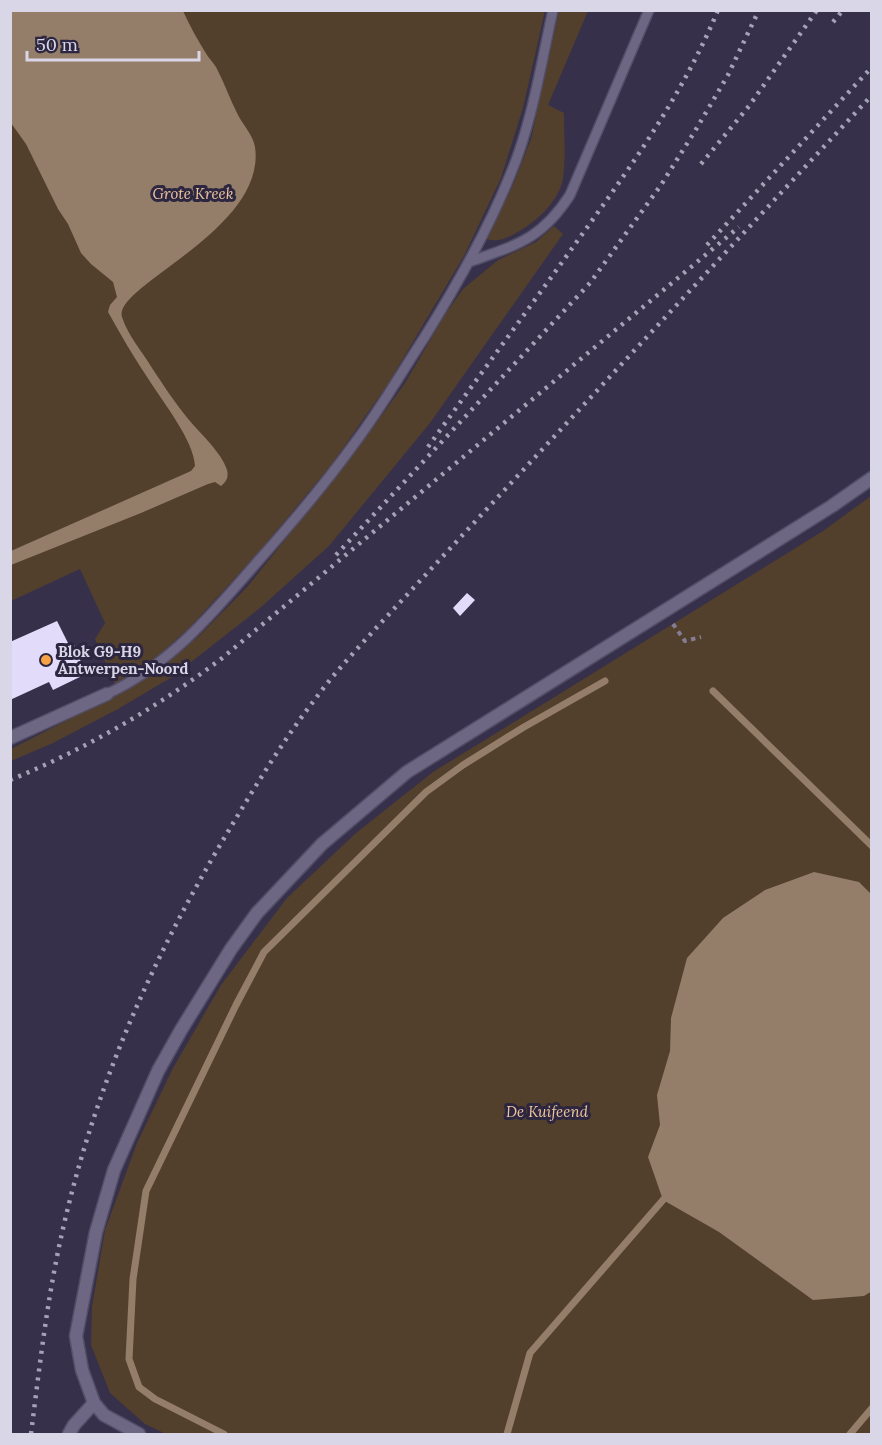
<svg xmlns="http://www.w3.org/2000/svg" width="882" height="1445" font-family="Lora,serif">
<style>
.green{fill:#523f2c}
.water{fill:#947e69}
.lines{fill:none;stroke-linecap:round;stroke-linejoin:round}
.stream{stroke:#947e69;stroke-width:7}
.building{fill:#e2dcfa}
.lane-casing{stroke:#534e67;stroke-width:12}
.street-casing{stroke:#534e67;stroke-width:15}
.path{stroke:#837e95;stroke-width:4;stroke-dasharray:4.5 4.5;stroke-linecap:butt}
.lane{stroke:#6d6783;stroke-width:9}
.street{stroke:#6d6783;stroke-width:12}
.rail{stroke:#a5a2b6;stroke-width:4.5;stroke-dasharray:3 6;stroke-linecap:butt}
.poi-dot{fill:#f5a345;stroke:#2c2640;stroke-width:2}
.labels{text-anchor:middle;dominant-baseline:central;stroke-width:6;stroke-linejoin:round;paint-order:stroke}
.park-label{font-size:15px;font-style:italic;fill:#efc59d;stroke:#2c2640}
.poi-label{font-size:15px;font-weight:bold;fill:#d9d6e7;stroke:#2c2640;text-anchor:start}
</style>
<rect width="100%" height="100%" fill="#36304b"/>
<path class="green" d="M 11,11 L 545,11 L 523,108 L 501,178 L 464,256 L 388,384 L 332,464 L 259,552 L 190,627 L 159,655 L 115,684 L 95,639 L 105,623 L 80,569 L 11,601 Z
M 559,11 L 588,11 L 548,105 L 564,113 C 564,134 566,158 563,179 C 559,201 536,222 518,232 C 508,238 497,243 487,239 L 513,185 L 531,139 Z
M 554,226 L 563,234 L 430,423 L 329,546 L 260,608 L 172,677 L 118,709 L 53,743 L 11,761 L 11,749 L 120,693 L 165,665 L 200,635 L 248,586 L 359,447 L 405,383 L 446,313 L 463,289 L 498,260 L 536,242 Z
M 871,496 L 871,1434 L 166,1434 L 145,1424 L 110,1393 L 91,1345 L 92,1307 L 105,1230 L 137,1143 L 173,1068 L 221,985 L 287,898 L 356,833 L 433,772 L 823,531 Z"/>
<path class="water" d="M 11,10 L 183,11 C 190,26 198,41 207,55 C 210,60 215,64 217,69 C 225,84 230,100 238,115 C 243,125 253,135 255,147 C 267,230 112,286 122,317 C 128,336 142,351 152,368 C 164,386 175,403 189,420 C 200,433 222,453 227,470 C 229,477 226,482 221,486 L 215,482 L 208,484 L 141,513 L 11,565 L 11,551 L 191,471 L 195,466 C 194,441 163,402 149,380 C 134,358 121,335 108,312 L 110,305 L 117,297 L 113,282 L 91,264 L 81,253 L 68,224 L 58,209 L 26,144 L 11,123 Z
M 814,872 L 859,882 L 871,894 L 872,1291 L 864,1296 L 813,1300 L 719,1232 L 663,1200 L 648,1157 L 660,1125 L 657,1095 L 670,1051 L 671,1018 L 687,958 L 723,918 L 765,890 Z"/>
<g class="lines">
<path class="stream" d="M 713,691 L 872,846
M 224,1434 L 155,1399 L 139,1387 L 129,1359 L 133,1279 L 146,1191 L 236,1005 L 264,952 L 426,792 L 463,765 L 524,727 L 605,681
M 507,1434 L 530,1353 L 663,1200
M 850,1434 L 872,1408"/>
</g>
<path class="building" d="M 467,593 L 475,600 L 460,616 L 453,608 Z
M 57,621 L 70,647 L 74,645 L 86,674 L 53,690 L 49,682 L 10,700 L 10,642 Z"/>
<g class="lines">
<defs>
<path id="lane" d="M 469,262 C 516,245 541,240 570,195 L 649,10
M 107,694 C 170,665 214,612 259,560 C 292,523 325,484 354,444 C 380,410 401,373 424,338 C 457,285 488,231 511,173 C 532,123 541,64 553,10"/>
<path id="street" d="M 10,738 L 107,694
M 69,1434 L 74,1425 L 94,1403
M 139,1434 L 104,1415 L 94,1403 L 82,1370 L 76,1336 L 96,1232 L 114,1170 L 158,1071 L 181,1030 L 231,949 L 257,913 L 322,844 L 407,772 L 832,506 L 872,478"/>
</defs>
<use href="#lane" class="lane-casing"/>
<use href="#street" class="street-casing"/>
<path class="path" d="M 673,624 L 685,641 L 701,637"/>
<use href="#lane" class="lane"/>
<use href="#street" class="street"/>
<path class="rail" d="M 833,22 L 843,10
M 701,164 L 749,106 L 817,10
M 707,245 L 872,67
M 428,447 C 476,380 525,314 573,247 C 627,172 682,97 718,10
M 336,555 L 590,283 L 661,185 L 695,131 L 728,75 L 759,10
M 10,780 C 86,749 156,708 221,659 L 739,227
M 31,1434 C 40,1363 48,1291 65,1220 C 98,1079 155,953 229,830 C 256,785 284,739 316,698 C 335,672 357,649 378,626 L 872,95"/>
</g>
<circle class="poi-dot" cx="46" cy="660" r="6"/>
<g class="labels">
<g class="park-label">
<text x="193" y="193">Grote Kreek</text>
<text x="547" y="1111">De Kuifeend</text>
</g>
<g class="poi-label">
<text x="58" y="651">Blok G9-H9<tspan x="58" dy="17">Antwerpen-Noord</tspan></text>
</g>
</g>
<rect width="882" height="1445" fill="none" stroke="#d9d6e7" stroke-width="24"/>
<path d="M27 51v9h172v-9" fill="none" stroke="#d9d6e7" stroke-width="3"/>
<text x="36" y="51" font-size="18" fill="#d9d6e7" stroke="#2c2640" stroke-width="4.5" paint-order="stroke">50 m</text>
</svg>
